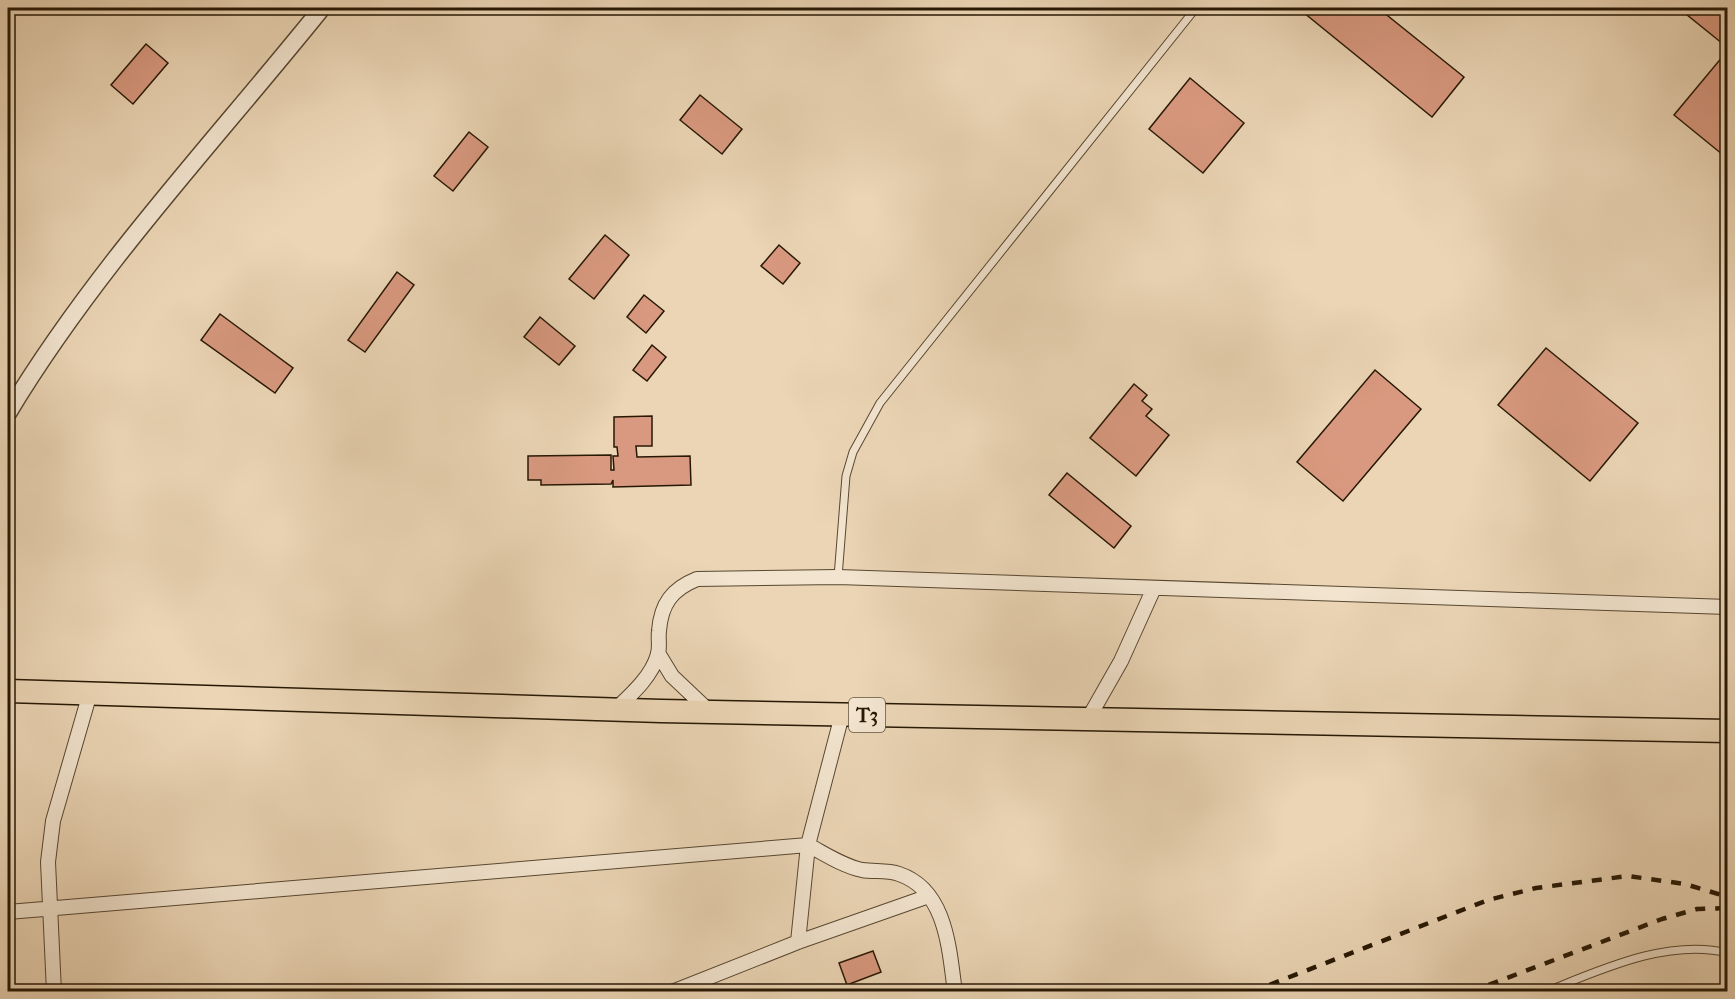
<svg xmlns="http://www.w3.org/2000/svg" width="1735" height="999" font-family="'IM FELL French Canon',serif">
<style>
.building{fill:#d99980;stroke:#271804;stroke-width:1.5}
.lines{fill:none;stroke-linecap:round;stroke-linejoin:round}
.service-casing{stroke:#584730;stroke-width:9}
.minor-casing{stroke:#584730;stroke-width:16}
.tertiary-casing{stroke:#584730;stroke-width:19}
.trunk-casing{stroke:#271804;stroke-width:25}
.service{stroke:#f2e4cf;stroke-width:7}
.minor{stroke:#f2e4cf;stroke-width:14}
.tertiary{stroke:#f2e4cf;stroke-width:16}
.trunk{stroke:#ebd5b5;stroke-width:22}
.rail{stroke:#271804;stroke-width:4.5;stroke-dasharray:10 10;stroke-linecap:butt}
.labels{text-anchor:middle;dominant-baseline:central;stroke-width:6;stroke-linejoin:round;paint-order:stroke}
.shield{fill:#f2e4cf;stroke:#645541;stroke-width:1.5}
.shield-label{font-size:20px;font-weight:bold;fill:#271804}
</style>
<rect width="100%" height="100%" fill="#ebd5b5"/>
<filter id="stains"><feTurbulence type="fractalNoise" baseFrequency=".00333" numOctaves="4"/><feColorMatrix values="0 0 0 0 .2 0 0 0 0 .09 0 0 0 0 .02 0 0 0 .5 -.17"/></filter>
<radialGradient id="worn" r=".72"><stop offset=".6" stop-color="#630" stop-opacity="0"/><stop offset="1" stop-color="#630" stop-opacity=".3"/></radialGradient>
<path class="building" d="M 1298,8 L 1378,8 L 1464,77 L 1432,117 Z
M 1684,8 L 1728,8 L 1728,48 L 1681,10 Z
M 146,44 L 168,63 L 133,104 L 111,85 Z
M 1728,50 L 1728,159 L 1674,115 Z
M 1190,78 L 1244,123 L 1203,173 L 1149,129 Z
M 700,95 L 742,129 L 722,154 L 680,120 Z
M 469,132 L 488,147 L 453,191 L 434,176 Z
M 605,235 L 629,255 L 594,299 L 569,279 Z
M 779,245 L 800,263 L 783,284 L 761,266 Z
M 397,272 L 414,285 L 365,352 L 348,340 Z
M 644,295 L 664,311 L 646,333 L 627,317 Z
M 220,314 L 293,368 L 275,393 L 201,340 Z
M 540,317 L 575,346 L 559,365 L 524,337 Z
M 652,345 L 666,357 L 647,381 L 633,370 Z
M 1546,348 L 1638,423 L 1590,481 L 1498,405 Z
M 1375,370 L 1421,409 L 1343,501 L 1297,462 Z
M 1134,384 L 1147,395 L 1142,401 L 1152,409 L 1146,416 L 1169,435 L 1136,476 L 1090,438 Z
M 652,416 L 652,446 L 636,446 L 637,457 L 690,456 L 691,485 L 613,487 L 613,480 L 611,484 L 541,485 L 541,480 L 528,480 L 528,456 L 611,455 L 611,470 L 614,470 L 613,456 L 618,456 L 617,447 L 614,447 L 614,417 Z
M 1067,473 L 1131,526 L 1114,548 L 1049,495 Z
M 873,951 L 881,972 L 847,985 L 839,963 Z"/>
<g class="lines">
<defs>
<path id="service" d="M 838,577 L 846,476 L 853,452 L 880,403 L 1196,8
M 1545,992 C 1600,970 1668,938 1728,953"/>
<path id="minor" d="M 658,653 L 672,676 L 709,711
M 616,709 C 632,694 652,676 658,654 C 660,647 658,638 659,631 C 661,604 672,589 697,579 L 838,577 L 1728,607
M 1088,719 L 1121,661 L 1154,588
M 8,912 L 808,845 L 842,715
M 798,942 L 808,845 C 825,854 843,866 862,870 C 874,872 887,870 899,874 C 947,890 949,950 955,992
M 54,992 L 48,862 L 53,821 L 90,693
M 672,992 L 798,942 L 929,896"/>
<path id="tertiary" d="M 8,413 C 96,267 215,141 322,8"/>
<path id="trunk" d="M 8,691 L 661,711 L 1728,731"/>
</defs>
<use href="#service" class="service-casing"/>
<use href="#minor" class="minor-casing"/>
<use href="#tertiary" class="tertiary-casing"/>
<use href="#trunk" class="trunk-casing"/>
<use href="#service" class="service"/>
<use href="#minor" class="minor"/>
<use href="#tertiary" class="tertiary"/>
<use href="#trunk" class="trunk"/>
<path class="rail" d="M 1251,992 L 1488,900 L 1536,888 L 1628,876 L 1685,884 L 1728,897
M 1470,992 L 1662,919 L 1697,909 L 1728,908"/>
</g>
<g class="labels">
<rect class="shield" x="849" y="698" width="36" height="34" rx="4.5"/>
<g class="shield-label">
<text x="867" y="715">T3</text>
</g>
</g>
<rect width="1735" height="999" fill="none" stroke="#ebd5b5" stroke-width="30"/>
<rect x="9" y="9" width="1717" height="981" fill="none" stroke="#271804" stroke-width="3"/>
<rect x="15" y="15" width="1705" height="969" fill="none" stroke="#271804" stroke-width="1.5"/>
<rect width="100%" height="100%" filter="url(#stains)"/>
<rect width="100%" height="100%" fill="url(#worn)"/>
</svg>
